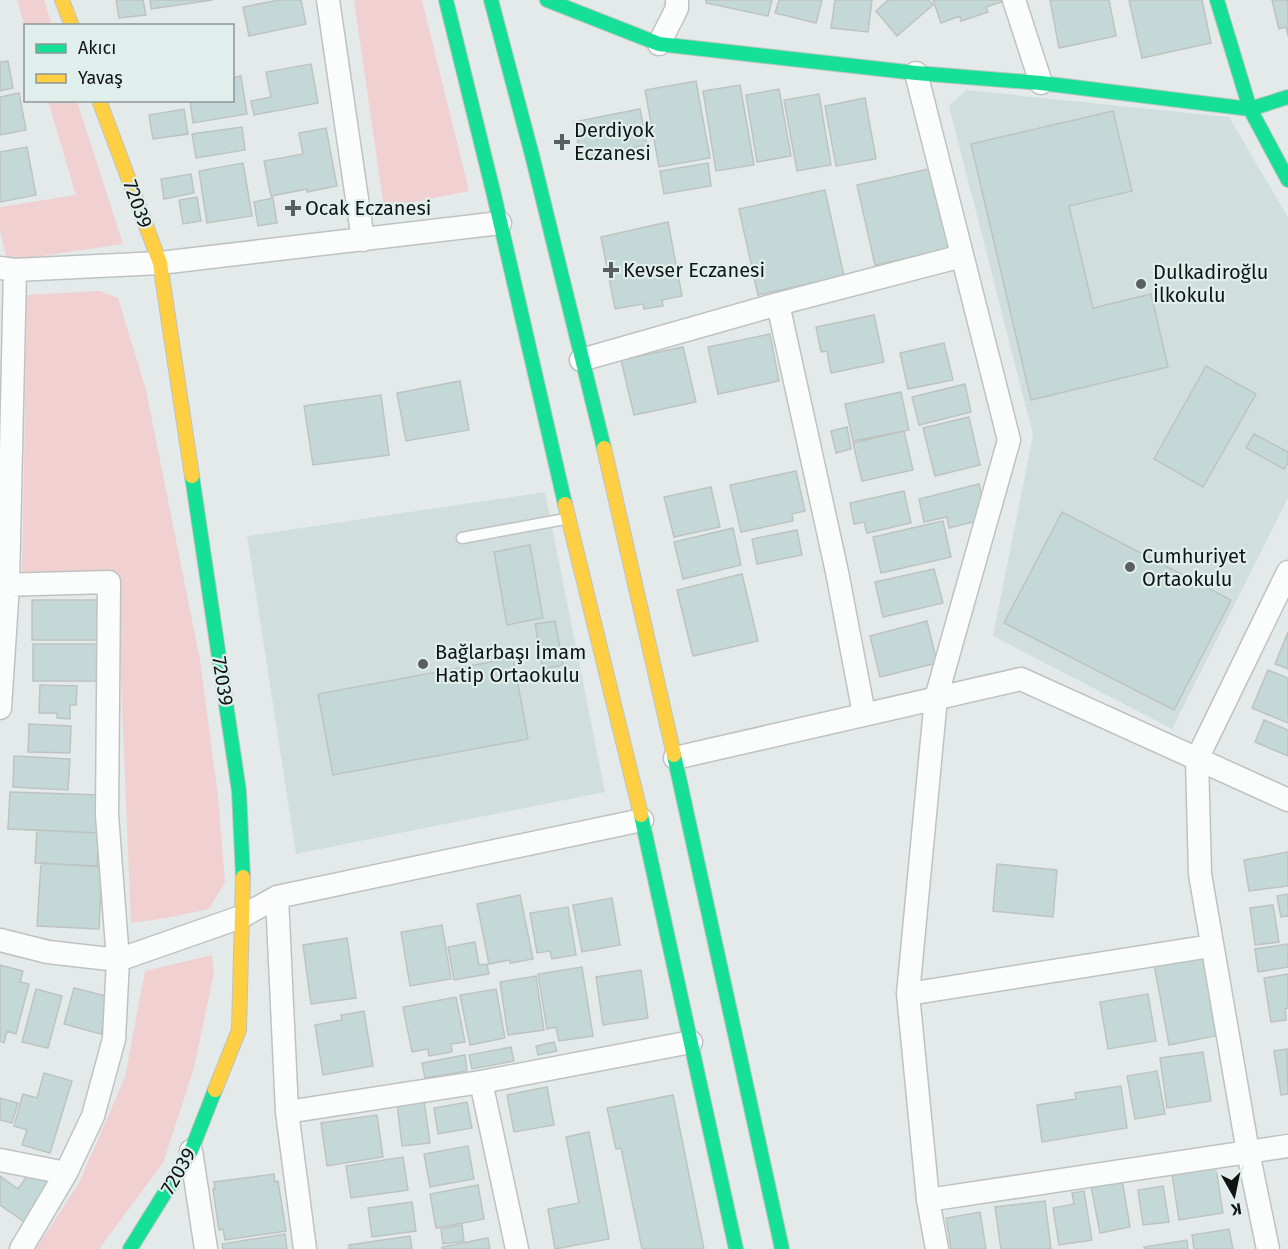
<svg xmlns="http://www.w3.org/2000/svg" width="1288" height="1249" font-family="'Fira Sans',sans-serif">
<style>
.built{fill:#d0dfde}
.green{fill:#f0d0d1}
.building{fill:#c3d8d7;stroke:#bec3c2;stroke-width:1.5}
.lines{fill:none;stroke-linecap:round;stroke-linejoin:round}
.lane-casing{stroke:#bec3c2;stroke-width:13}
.street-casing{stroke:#bec3c2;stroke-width:25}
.fast-casing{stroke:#bec3c2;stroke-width:16}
.slow-casing{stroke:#bec3c2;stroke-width:16}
.lane{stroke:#fbfcfc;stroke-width:10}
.street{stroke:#fbfcfc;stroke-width:22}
.fast{stroke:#16e098;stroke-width:14}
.slow{stroke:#ffcf43;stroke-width:14}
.poi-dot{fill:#5a605f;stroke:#e0eeec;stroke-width:2}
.labels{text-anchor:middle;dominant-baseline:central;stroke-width:4.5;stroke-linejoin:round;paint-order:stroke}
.poi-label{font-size:20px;fill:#101514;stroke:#e0eeec;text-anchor:start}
.street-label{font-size:20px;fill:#101514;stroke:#e0eeec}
</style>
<rect width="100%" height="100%" fill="#e4eaea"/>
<path class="built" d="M 966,90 L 1229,117 L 1288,217 L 1288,498 L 1172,729 L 993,636 L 1033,435 L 949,106 Z
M 545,492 L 605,792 L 296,854 L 247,536 Z"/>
<path class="green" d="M 17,0 L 44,0 L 52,25 L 25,27 Z
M 354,0 L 422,0 L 469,191 L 384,208 Z
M 48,101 L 77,101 L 123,244 L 7,261 L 0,230 L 0,207 L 76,195 Z
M 99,291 L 118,298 L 146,390 L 200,660 L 218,796 L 225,882 L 209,909 L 166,918 L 131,923 L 117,584 L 22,575 L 27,295 Z
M 212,955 L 214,973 L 194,1068 L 163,1163 L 99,1249 L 36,1249 L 80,1181 L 125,1077 L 145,971 Z"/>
<path class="building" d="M 116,0 L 143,0 L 146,15 L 119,18 Z
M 150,0 L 213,0 L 151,9 Z
M 279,0 L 301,0 L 306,24 L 249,36 L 243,7 Z
M 706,0 L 772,0 L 768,16 L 706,3 Z
M 779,0 L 822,0 L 816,23 L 775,13 Z
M 835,0 L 872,0 L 868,32 L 831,28 Z
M 888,0 L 929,0 L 933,5 L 897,36 L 876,11 Z
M 933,0 L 1007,0 L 986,7 L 988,12 L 961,21 L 960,16 L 941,23 Z
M 1050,0 L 1109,0 L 1116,36 L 1059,48 Z
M 1129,0 L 1202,0 L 1211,43 L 1142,58 Z
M 1272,0 L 1288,0 L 1288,36 L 1286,27 L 1279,29 Z
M 8,61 L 13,88 L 0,91 L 0,62 Z
M 311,64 L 318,103 L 254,115 L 251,101 L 271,97 L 266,72 Z
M 241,76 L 247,114 L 193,123 L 190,100 L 232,100 L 232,78 Z
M 696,81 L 710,158 L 659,167 L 645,90 Z
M 740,85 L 754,165 L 716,171 L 703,91 Z
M 779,89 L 791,156 L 757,162 L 746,95 Z
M 19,93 L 26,130 L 0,135 L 0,97 Z
M 819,94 L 831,165 L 797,171 L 784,100 Z
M 865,98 L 876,159 L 836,166 L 825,106 Z
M 184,109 L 188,134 L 153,139 L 149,115 Z
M 640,109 L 647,145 L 581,158 L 574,122 Z
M 1113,111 L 1132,191 L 1069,206 L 1093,308 L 1151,294 L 1168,367 L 1031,400 L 971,144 Z
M 242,127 L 245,150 L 196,158 L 192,134 Z
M 326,128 L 337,186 L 307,192 L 307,189 L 271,196 L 264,161 L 303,154 L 299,133 Z
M 27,147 L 36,195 L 0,202 L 0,152 Z
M 243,163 L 252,216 L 207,223 L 199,171 Z
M 708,163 L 711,186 L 664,194 L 660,171 Z
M 933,168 L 950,249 L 875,265 L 857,185 Z
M 191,174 L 194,193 L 164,199 L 161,179 Z
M 825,190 L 844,276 L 758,295 L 739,209 Z
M 197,197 L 201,221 L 183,224 L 179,200 Z
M 273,198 L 277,223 L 258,226 L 254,202 Z
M 668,222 L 682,296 L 662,300 L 663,306 L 644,309 L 643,304 L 615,309 L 601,237 Z
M 874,315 L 884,362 L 831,373 L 827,351 L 821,352 L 816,327 Z
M 770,334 L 779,381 L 718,394 L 708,347 Z
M 944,343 L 953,380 L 908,389 L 900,353 Z
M 683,347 L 696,402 L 634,415 L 621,360 Z
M 1206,366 L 1256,394 L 1203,487 L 1154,459 Z
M 460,381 L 469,430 L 406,441 L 397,393 Z
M 965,384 L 971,412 L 919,425 L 912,397 Z
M 901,392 L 909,430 L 853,441 L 845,404 Z
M 381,395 L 389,455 L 313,465 L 304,406 Z
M 969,417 L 980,465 L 935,476 L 923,428 Z
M 847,427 L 851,449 L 836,453 L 831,431 Z
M 904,431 L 913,470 L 862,481 L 853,443 Z
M 1254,434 L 1288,452 L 1288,463 L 1284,469 L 1246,448 Z
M 796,471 L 805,511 L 792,514 L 793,521 L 741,532 L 730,485 Z
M 979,484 L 983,501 L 977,521 L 949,528 L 947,517 L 924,522 L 919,499 Z
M 711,487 L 720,527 L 674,537 L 664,497 Z
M 904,491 L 911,523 L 867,533 L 864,522 L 854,524 L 850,503 Z
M 1062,512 L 1231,600 L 1174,710 L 1004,623 Z
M 943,521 L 951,557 L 881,573 L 873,537 Z
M 733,528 L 741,565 L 683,579 L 674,542 Z
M 797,530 L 802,555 L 757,564 L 752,539 Z
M 530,545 L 543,618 L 507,625 L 494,552 Z
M 934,569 L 943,603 L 883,617 L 875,582 Z
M 742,574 L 758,641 L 693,656 L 677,590 Z
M 32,600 L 99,600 L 99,640 L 32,640 Z
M 555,621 L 563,665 L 543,669 L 535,624 Z
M 927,621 L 937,663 L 880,677 L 870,636 Z
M 1288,632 L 1288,669 L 1275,664 Z
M 33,644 L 99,644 L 98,681 L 33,681 Z
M 513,658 L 528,739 L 333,775 L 318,694 Z
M 1268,670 L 1288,678 L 1288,723 L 1252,708 Z
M 40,685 L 77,686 L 76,705 L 70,705 L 70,719 L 57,718 L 57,713 L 39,713 Z
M 1264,720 L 1288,730 L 1288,756 L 1255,742 Z
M 29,724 L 71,726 L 70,753 L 28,752 Z
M 14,756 L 70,759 L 68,790 L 13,787 Z
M 10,792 L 101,795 L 99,833 L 8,829 Z
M 37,830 L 99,833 L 97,866 L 35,863 Z
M 1288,852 L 1288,886 L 1249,891 L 1244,860 Z
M 41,863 L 102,867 L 99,929 L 37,926 Z
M 997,864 L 1057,870 L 1053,917 L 993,911 Z
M 1288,894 L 1288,916 L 1281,917 L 1277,896 Z
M 520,895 L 533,959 L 510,963 L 510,960 L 489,964 L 477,904 Z
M 612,898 L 620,945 L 582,952 L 573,905 Z
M 1273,905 L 1279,942 L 1255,945 L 1250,908 Z
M 568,907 L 576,955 L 552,959 L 550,951 L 537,953 L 530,913 Z
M 442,925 L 451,979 L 410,986 L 401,932 Z
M 347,938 L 356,998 L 311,1004 L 303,945 Z
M 475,942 L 479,965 L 487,964 L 489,974 L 454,980 L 448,947 Z
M 1288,944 L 1288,967 L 1258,972 L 1255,949 Z
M 1210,953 L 1225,1034 L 1169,1045 L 1154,964 Z
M 0,965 L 23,971 L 20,982 L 29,984 L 16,1034 L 7,1031 L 4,1043 L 0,1041 Z
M 582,967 L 593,1036 L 559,1041 L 556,1027 L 547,1029 L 538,974 Z
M 641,970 L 648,1018 L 603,1025 L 596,977 Z
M 1288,974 L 1288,1008 L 1285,1009 L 1286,1020 L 1271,1022 L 1264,978 Z
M 536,976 L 544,1030 L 508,1035 L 500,982 Z
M 74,988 L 110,997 L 101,1034 L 64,1024 Z
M 36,989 L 62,996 L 48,1048 L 22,1042 Z
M 496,989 L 505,1038 L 470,1045 L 460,995 Z
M 1148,994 L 1156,1041 L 1108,1049 L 1100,1002 Z
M 456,997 L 465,1042 L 451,1044 L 452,1052 L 429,1056 L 428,1049 L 412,1052 L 403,1007 Z
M 364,1011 L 373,1066 L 323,1075 L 315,1025 L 342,1020 L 341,1015 Z
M 554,1042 L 557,1051 L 538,1055 L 536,1046 Z
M 511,1047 L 514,1061 L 472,1069 L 469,1055 Z
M 1287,1049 L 1288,1094 L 1281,1095 L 1274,1051 Z
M 1203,1052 L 1211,1101 L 1167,1108 L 1160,1058 Z
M 465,1055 L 467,1071 L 425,1078 L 422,1063 Z
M 1157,1071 L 1165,1114 L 1135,1119 L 1127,1076 Z
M 44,1073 L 72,1081 L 50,1153 L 22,1145 L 27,1130 L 14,1126 L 23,1094 L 37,1098 Z
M 1121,1086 L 1127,1128 L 1042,1142 L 1037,1105 L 1076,1099 L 1075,1093 Z
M 547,1087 L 554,1125 L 514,1132 L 507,1095 Z
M 673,1095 L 704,1249 L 642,1249 L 621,1148 L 616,1149 L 607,1108 Z
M 0,1098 L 18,1103 L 12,1123 L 0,1120 Z
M 424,1100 L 430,1143 L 402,1146 L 397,1103 Z
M 467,1102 L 472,1128 L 438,1134 L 434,1108 Z
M 377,1115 L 383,1157 L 327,1166 L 321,1123 Z
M 589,1132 L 609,1239 L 555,1249 L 548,1209 L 579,1203 L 566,1137 Z
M 468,1146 L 474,1179 L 430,1187 L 424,1154 Z
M 403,1157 L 408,1190 L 351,1198 L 346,1166 Z
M 1216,1168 L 1223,1213 L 1179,1220 L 1172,1174 Z
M 32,1169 L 53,1184 L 26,1223 L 0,1205 L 0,1176 L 18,1189 Z
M 274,1174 L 275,1182 L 278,1181 L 286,1231 L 225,1240 L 223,1229 L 219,1230 L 213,1189 L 215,1189 L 214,1182 Z
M 1122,1180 L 1130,1227 L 1100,1233 L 1091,1186 Z
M 478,1185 L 484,1219 L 436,1228 L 430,1194 Z
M 1163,1186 L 1169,1222 L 1143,1225 L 1138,1190 Z
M 1084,1191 L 1092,1240 L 1059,1245 L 1053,1208 L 1074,1204 L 1072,1193 Z
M 1045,1201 L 1051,1249 L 1001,1249 L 995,1207 Z
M 412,1202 L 416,1231 L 372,1237 L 368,1208 Z
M 980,1212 L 986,1249 L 951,1249 L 946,1218 Z
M 462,1225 L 464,1241 L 443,1244 L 441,1229 Z
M 1229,1229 L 1233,1249 L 1194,1249 L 1192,1235 Z
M 285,1234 L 287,1249 L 223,1249 L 222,1244 Z
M 410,1236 L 412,1249 L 349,1249 L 349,1245 Z
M 488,1238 L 490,1249 L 442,1249 L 442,1247 Z
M 1187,1240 L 1188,1249 L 1145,1249 L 1144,1247 Z"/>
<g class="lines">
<defs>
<path id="lane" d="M 462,538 L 565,519"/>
<path id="street" d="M 328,0 L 363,240
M 1014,0 L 1041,83
M 659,44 L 677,8 L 677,0
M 916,73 L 1009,440 L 936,698 L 908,994 L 928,1200 L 937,1249
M 0,268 L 15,270 L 160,263 L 500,223
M 778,304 L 837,572 L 864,714
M 581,360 L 778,304 L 962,256
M 0,585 L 109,582 L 107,815 L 118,960 L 114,1039 L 93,1116 L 66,1173 L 21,1249
M 0,708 L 8,585 L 15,270
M 675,758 L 1021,679 L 1288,800
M 277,897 L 287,1112 L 305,1249
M 0,940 L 48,952 L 118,960 L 241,917 L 277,897 L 642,820
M 908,994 L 1211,946
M 481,1082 L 517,1249
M 287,1112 L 481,1082 L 691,1042
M 191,1151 L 206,1249
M 0,1160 L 66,1173
M 928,1200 L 1288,1146
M 1268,1249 L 1248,1152 L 1200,874 L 1197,759 L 1288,572"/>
<path id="fast" d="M 446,0 L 494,195 L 565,504
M 491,0 L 532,155 L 604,448
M 547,0 L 659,44 L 916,73 L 1041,83 L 1250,109 L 1288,180
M 1217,0 L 1250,109 L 1288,97
M 192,476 L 239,791 L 243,877
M 674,755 L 782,1249
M 641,815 L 736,1249
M 130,1249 L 191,1151 L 215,1090"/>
<path id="slow" d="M 62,0 L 72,26
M 99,100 L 160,263 L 192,476
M 604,448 L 674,755
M 565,504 L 641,815
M 215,1090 L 239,1030 L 243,877"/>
</defs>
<use href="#lane" class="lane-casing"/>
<use href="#street" class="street-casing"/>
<use href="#fast" class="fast-casing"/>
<use href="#slow" class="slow-casing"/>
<use href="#lane" class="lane"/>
<use href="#street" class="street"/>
<use href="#fast" class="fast"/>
<use href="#slow" class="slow"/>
</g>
<g class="poi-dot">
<path d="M559 133h6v6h6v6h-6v6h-6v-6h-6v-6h6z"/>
<path d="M290 199h6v6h6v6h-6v6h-6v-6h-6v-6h6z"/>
<path d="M608 261h6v6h6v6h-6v6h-6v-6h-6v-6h6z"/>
<circle cx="1141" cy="284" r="6"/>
<circle cx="1130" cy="567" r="6"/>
<circle cx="423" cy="664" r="6"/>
</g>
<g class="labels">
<g class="poi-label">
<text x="574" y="130">Derdiyok<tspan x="574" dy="23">Eczanesi</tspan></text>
<text x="305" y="208">Ocak Eczanesi</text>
<text x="623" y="270">Kevser Eczanesi</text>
<text x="1153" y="272">Dulkadiroğlu<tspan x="1153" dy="23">İlkokulu</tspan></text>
<text x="1142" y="556">Cumhuriyet<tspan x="1142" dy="23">Ortaokulu</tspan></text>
<text x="435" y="652">Bağlarbaşı İmam<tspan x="435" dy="23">Hatip Ortaokulu</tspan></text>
</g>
<g class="street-label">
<text transform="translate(138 204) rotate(70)">72039</text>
<text transform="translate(223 681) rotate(81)">72039</text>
<text transform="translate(178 1171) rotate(-60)">72039</text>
</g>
</g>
<rect x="24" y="24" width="210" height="78" fill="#e0eeec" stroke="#8d9796" stroke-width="1.5"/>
<rect x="36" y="44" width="30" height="9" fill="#16e098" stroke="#8d9796" stroke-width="1.5"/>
<text x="78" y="54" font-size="18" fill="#101514">Akıcı</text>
<rect x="36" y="74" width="30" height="9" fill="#ffcf43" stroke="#8d9796" stroke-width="1.5"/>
<text x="78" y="84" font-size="18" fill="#101514">Yavaş</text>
<g transform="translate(1234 1195) rotate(171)" stroke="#e0eeec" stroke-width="4.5" paint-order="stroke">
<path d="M0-4.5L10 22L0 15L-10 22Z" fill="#101514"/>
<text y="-9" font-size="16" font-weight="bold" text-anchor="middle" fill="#101514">K</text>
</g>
</svg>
